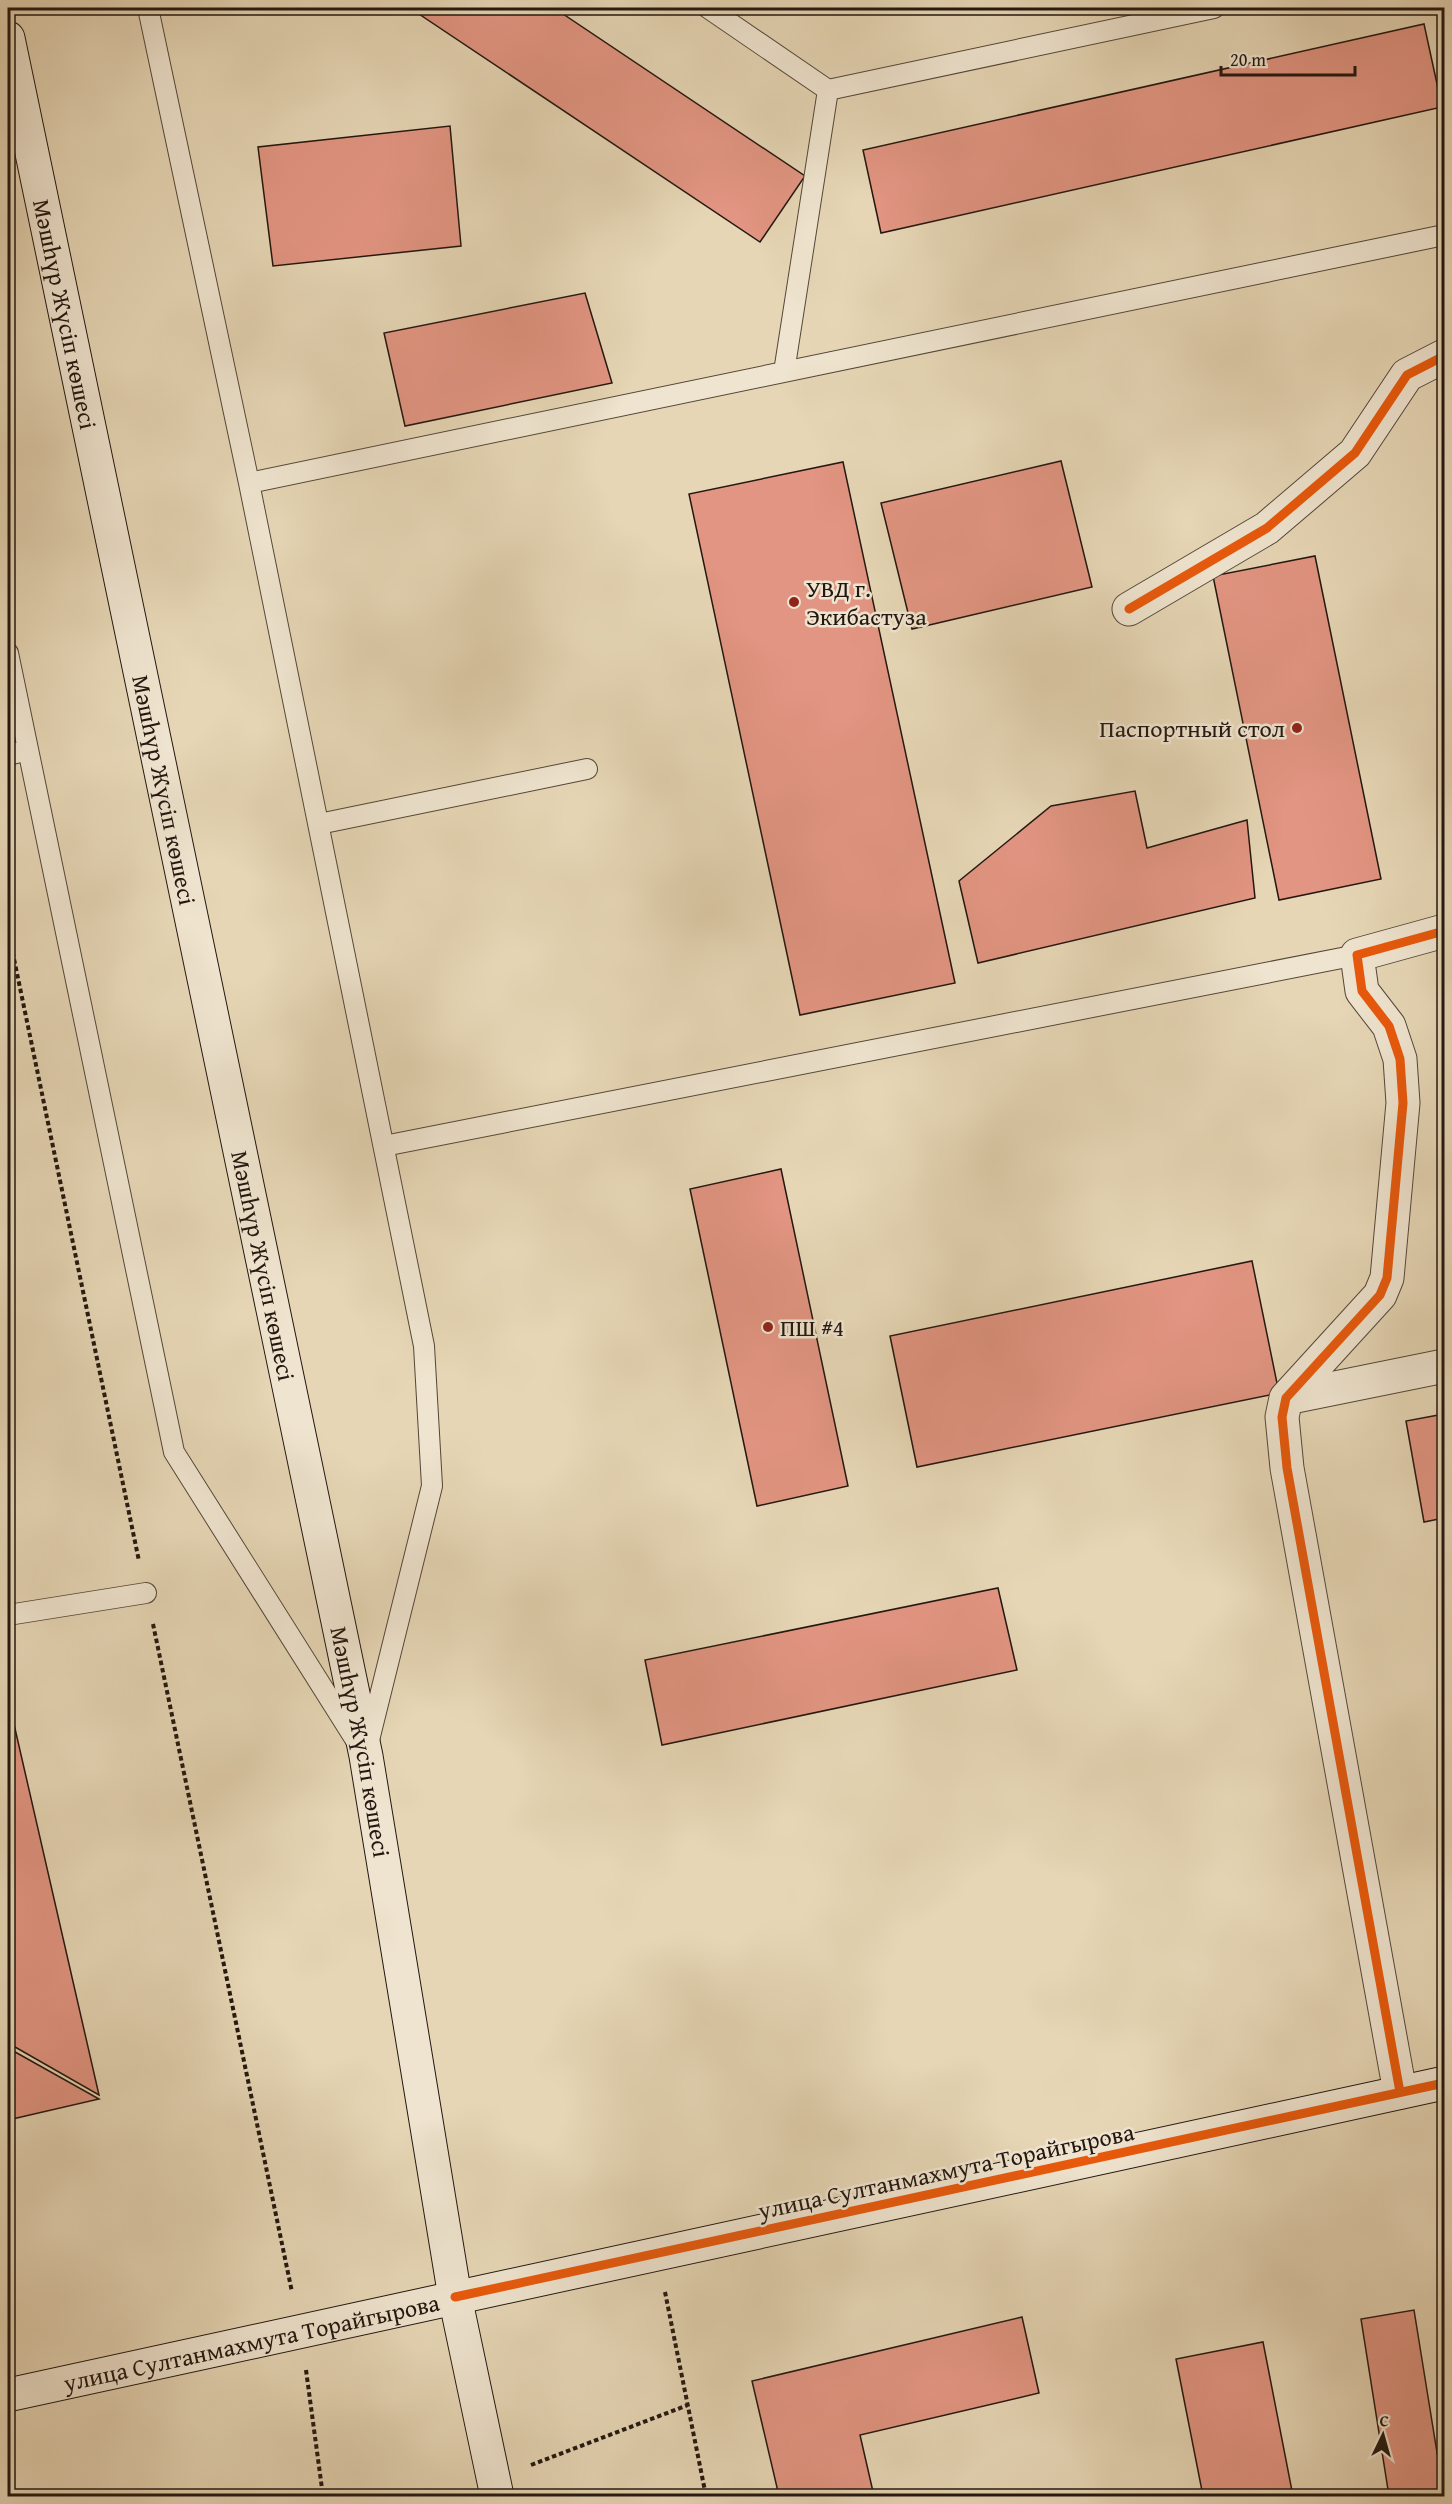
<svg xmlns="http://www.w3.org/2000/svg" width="1452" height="2504" font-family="'Gentium Book Plus',serif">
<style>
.building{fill:#e29582;stroke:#231710;stroke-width:1.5}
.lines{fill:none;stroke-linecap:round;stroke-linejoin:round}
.lane-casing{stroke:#544739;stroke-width:22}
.street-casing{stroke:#544739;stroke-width:35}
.secondary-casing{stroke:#231710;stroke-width:35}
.path{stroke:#231710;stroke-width:4;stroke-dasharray:4.5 3;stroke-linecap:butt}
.lane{stroke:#efe4cf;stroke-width:20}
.street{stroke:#efe4cf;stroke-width:33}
.secondary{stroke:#efe4cf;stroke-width:33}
.cycleway-casing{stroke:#efe4cf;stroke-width:13}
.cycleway{stroke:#e8590c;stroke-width:9}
.poi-dot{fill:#8f2418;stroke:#efe4cf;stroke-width:2}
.labels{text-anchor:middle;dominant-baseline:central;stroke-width:5;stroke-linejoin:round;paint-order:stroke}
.street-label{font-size:24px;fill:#231710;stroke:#efe4cf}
.poi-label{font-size:24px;fill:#231710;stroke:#efe4cf;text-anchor:start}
</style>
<rect width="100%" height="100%" fill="#e6d6b5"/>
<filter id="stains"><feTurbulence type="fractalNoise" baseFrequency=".00333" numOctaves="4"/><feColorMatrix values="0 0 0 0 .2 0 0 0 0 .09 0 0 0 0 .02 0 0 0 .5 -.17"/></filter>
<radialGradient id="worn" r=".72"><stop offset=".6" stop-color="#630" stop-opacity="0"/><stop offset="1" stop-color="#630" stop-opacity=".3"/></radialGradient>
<path class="building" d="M 410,8 L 554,8 L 805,176 L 760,242 Z
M 1424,24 L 1442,107 L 881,233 L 863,150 Z
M 450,126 L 461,246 L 273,266 L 258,147 Z
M 585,293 L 612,383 L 405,426 L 384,333 Z
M 1061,461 L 1092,587 L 912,629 L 881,503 Z
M 843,462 L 955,983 L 800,1015 L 689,494 Z
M 1315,556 L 1381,879 L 1279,900 L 1213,576 Z
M 1135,791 L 1147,848 L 1247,820 L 1255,898 L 978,963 L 959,881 L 1051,806 Z
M 781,1169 L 848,1486 L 757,1506 L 690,1189 Z
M 1252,1261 L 1279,1393 L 917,1467 L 890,1336 Z
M 1444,1414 L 1444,1518 L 1424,1522 L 1406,1421 Z
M 998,1588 L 1017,1670 L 662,1745 L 645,1660 Z
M 8,1698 L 99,2095 L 8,2043 Z
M 8,2048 L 99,2099 L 8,2120 Z
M 1414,2310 L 1444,2496 L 1389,2496 L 1361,2319 Z
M 1022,2317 L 1039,2393 L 860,2435 L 874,2496 L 779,2496 L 752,2381 Z
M 1263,2342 L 1293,2496 L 1203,2496 L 1176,2359 Z"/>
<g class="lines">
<defs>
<path id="lane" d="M 148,8 L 249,483 L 424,1346 L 432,1486 L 368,1744
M 708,8 L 828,90
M 784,372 L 828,90 L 1214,8
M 249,483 L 1444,235
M 8,653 L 174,1452 L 355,1739
M 8,755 L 28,750
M 319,824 L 587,769
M 384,1146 L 1357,955
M 8,1615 L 146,1593"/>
<path id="street" d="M 1129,609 L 1267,528 L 1355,453 L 1407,375 L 1444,356
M 1286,1398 L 1444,1366
M 1400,2092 L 1287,1468 L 1282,1417 L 1286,1398 L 1380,1295 L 1387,1278 L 1403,1103 L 1400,1059 L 1389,1026 L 1362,991 L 1357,955 L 1444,931"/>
<g id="secondary">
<path id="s1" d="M 8,38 L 366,1756 L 455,2297 L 497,2496"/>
<path id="s2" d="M 8,2395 L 1444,2083"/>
</g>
</defs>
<use href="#lane" class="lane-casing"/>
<use href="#street" class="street-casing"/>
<use href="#secondary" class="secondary-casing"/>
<path class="path" d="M 8,930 L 139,1561
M 153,1624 L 292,2292
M 665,2292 L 706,2496
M 306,2370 L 323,2496
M 531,2465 L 688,2405
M 439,2496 L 456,2491"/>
<use href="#lane" class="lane"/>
<use href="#street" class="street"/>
<use href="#secondary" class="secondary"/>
<defs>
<path id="cycleway" d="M 1129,609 L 1267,528 L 1355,453 L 1407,375 L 1444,356
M 1400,2092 L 1287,1468 L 1282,1417 L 1286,1398 L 1380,1295 L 1387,1278 L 1403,1103 L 1400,1059 L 1389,1026 L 1362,991 L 1357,955 L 1444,931
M 455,2297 L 1444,2083"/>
</defs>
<use href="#cycleway" class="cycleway-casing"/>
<use href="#cycleway" class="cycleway"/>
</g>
<g class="poi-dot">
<circle cx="794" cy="602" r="6"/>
<circle cx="1297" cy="728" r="6"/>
<circle cx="768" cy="1327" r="6"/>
</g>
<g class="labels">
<g class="street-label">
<text stroke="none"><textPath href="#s1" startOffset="282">Мәшһүр Жүсіп көшесі</textPath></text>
<text stroke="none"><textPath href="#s1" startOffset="768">Мәшһүр Жүсіп көшесі</textPath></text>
<text stroke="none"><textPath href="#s1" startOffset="1254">Мәшһүр Жүсіп көшесі</textPath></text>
<text stroke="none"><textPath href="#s1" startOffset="1740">Мәшһүр Жүсіп көшесі</textPath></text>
<text transform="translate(946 2171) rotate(-12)">улица Султанмахмута Торайгырова</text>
<text stroke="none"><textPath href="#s2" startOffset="249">улица Султанмахмута Торайгырова</textPath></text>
</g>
<g class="poi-label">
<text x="806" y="588">УВД г.<tspan x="806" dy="28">Экибастуза</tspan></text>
<text x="1285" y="728" text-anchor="end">Паспортный стол</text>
<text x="780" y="1327">ПШ #4</text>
</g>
</g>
<rect width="1452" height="2504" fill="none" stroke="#e6d6b5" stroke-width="30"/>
<rect x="9" y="9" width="1434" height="2486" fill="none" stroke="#231710" stroke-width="3"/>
<rect x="15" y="15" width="1422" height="2474" fill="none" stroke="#231710" stroke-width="1.5"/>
<g transform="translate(1383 2435) rotate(5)" stroke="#efe4cf" stroke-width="4.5" paint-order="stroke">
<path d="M0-4.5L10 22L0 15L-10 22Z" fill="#231710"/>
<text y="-9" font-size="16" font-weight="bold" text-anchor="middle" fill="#231710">С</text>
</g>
<path d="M1221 66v9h134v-9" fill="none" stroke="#231710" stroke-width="3"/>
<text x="1230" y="66" font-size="18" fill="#231710" stroke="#efe4cf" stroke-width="4.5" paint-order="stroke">20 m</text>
<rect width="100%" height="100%" filter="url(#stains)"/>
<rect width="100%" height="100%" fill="url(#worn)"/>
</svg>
